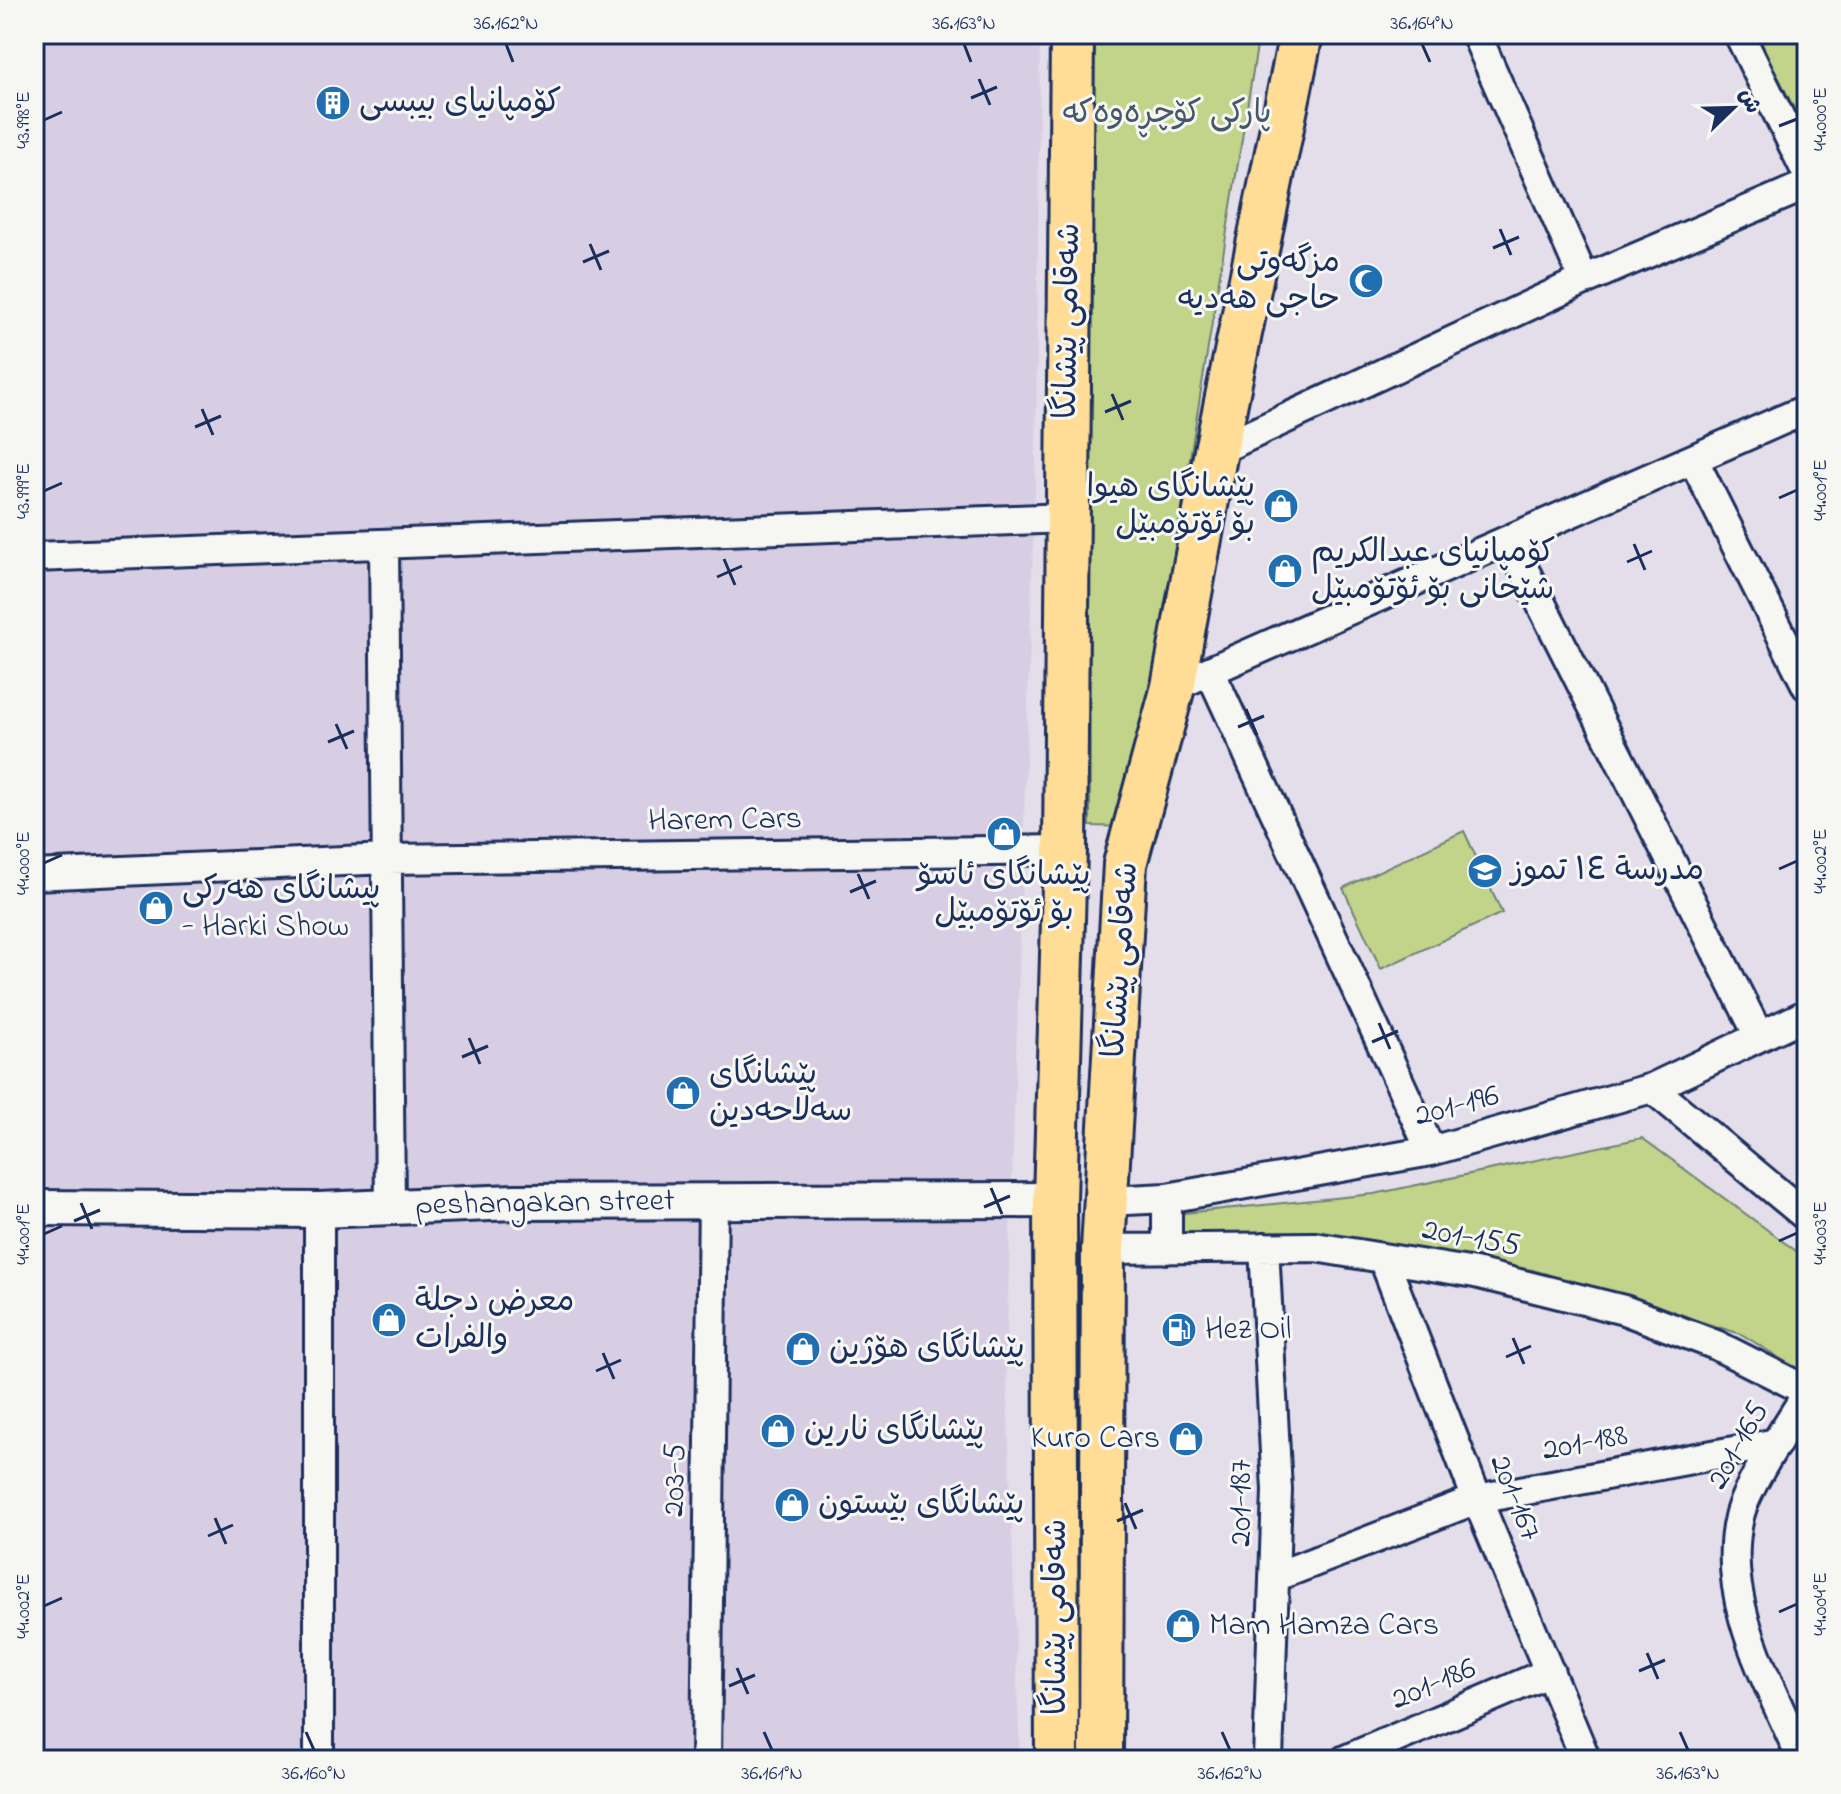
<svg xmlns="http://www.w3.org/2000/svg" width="1841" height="1794" font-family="'Indie Flower','Playpen Sans Arabic',sans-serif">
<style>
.built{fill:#d8cee4}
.green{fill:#c1d489;stroke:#6e8274;stroke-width:2}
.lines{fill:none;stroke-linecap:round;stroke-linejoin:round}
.minor-casing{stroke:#1b2f5e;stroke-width:34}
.tertiary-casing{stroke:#1b2f5e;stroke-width:40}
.primary-casing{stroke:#1b2f5e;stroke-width:48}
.minor{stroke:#f6f6f2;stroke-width:28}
.tertiary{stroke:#f6f6f2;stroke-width:34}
.primary{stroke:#ffdd96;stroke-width:42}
.ticks{fill:none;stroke:#1b2f5e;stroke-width:3}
.labels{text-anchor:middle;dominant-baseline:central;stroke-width:6;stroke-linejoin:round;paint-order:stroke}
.poi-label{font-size:32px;fill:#1b2f5e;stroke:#f6f6f2;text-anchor:start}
.park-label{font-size:32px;fill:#445869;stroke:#f6f6f2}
.street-label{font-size:32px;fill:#1b2f5e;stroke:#f6f6f2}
.neatline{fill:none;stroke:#1b2f5e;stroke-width:3}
.ticks-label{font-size:20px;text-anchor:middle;fill:#1b2f5e}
</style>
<rect width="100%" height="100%" fill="#e4deea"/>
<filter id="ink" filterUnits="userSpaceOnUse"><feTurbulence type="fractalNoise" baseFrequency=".0125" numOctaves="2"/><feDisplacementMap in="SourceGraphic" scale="16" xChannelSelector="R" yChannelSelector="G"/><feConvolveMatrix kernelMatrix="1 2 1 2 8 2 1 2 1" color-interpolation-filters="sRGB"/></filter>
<g filter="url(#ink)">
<path class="built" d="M 34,34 L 1040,34 L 1036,459 L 1006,1359 L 1020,1760 L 34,1760 Z"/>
<path class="green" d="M 1088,34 L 1259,34 L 1130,827 L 1090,826 Z
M 1757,34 L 1807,34 L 1807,135 Z
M 1464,831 L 1502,913 L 1381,969 L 1343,888 Z
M 1642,1138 L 1807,1259 L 1807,1375 L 1741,1334 L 1533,1270 L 1288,1232 L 1180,1240 L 1174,1214 L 1374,1194 Z"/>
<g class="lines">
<defs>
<path id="minor" d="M 1476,34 L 1584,280
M 1739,34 L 1807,173
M 1216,451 L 1584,280 L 1807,185
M 1693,459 L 1807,686
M 1509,540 L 1759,1036
M 384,544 L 390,1208
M 34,557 L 1068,518
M 1210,671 L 1431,1151
M 1173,687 L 1807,409
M 34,875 L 387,859 L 1065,850
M 1652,1088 L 1807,1217
M 1167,1198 L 1167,1249
M 1107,1201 L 1167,1198 L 1431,1151 L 1652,1088 L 1807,1014
M 1264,1247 L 1277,1490 L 1268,1760
M 1103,1249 L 1315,1247 L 1475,1273 L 1624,1310 L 1716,1345 L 1807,1391
M 1384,1260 L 1477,1499 L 1586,1760
M 1275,1577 L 1477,1499 L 1777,1443
M 319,1760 L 319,1210
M 706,1760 L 713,1201
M 1345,1760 L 1550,1672
M 1802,1760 C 1771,1685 1719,1601 1739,1517 C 1746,1486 1789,1423 1807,1394"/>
<path id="tertiary" d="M 34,1208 L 319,1210 L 515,1202 L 1055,1200"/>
<path id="primary" d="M 1057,1760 L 1055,1200 L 1065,850 L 1072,34
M 1101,1760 L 1103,1249 L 1125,864 L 1173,687 L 1216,451 L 1301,34"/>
</defs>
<use href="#minor" class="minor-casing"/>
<use href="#tertiary" class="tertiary-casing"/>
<use href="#primary" class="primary-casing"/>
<use href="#minor" class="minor"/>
<use href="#tertiary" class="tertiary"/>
<use href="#primary" class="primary"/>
</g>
</g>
<path class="ticks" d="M 506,44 L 513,62M 964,44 L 971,62M 1422,44 L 1430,62M 979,79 L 990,105M 971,98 L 997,87M 44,120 L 62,112M 1779,126 L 1797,119M 1500,229 L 1511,255M 590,244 L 601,270M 1493,248 L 1519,237M 583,262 L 609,251M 1112,394 L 1123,420M 202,409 L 213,435M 1105,412 L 1131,401M 195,427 L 221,416M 44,491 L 62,483M 1779,498 L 1797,490M 1634,544 L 1645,570M 724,559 L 735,585M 1627,562 L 1652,551M 717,577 L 742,566M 1246,709 L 1257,735M 336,724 L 347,749M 1238,727 L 1264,716M 328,742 L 354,731M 44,863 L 62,855M 1779,869 L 1797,861M 858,874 L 869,899M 850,892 L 876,881M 1379,1023 L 1390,1049M 469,1038 L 480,1064M 1372,1042 L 1398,1031M 462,1057 L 488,1046M 991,1188 L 1002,1214M 81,1203 L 92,1229M 984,1207 L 1010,1196M 74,1221 L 100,1210M 44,1234 L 62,1226M 1779,1241 L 1797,1233M 1513,1338 L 1524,1364M 603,1353 L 614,1379M 1506,1357 L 1531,1346M 596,1371 L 621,1360M 1125,1503 L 1136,1529M 215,1518 L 226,1544M 1117,1521 L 1143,1510M 208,1536 L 233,1525M 44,1606 L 62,1598M 1779,1612 L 1797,1604M 1647,1653 L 1658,1679M 737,1668 L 748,1694M 1639,1671 L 1665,1660M 729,1686 L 755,1675M 306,1732 L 314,1750M 764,1732 L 772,1750M 1222,1732 L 1230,1750M 1680,1732 L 1688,1750"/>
<defs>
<symbol id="building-disc" viewBox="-11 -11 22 22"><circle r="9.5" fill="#1f6fb2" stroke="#f6f6f2"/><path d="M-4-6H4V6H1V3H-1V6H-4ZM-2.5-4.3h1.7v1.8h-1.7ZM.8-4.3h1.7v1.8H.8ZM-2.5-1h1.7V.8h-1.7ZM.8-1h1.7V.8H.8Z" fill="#fff"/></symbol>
<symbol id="mosque-disc" viewBox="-11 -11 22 22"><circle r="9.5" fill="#1f6fb2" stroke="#f6f6f2"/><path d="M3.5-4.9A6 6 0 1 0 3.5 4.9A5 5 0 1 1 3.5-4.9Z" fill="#fff"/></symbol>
<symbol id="shop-disc" viewBox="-11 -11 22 22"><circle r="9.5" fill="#1f6fb2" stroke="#f6f6f2"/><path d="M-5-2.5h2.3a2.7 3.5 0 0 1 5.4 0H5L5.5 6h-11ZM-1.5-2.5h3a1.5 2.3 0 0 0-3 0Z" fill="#fff"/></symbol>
<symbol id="school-disc" viewBox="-11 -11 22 22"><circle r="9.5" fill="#1f6fb2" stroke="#f6f6f2"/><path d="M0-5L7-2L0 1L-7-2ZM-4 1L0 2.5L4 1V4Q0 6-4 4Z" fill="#fff"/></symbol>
<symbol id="fuel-disc" viewBox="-11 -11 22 22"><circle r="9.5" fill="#1f6fb2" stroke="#f6f6f2"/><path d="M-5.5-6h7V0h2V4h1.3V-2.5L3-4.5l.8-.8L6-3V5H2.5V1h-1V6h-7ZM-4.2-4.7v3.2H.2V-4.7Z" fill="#fff"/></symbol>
</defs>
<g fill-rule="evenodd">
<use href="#building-disc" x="313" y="83" width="40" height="40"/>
<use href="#mosque-disc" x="1346" y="261" width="40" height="40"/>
<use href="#shop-disc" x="1261" y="486" width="40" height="40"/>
<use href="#shop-disc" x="1265" y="551" width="40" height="40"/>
<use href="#shop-disc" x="984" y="814" width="40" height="40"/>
<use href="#school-disc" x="1465" y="851" width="40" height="40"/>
<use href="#shop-disc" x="136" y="888" width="40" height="40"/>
<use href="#shop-disc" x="663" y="1073" width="40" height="40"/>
<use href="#shop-disc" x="369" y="1300" width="40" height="40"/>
<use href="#fuel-disc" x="1159" y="1310" width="40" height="40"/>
<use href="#shop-disc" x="783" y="1329" width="40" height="40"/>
<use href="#shop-disc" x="758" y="1411" width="40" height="40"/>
<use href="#shop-disc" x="1166" y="1419" width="40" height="40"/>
<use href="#shop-disc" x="772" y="1485" width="40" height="40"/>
<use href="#shop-disc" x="1163" y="1606" width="40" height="40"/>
</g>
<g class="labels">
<g class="poi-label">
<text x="359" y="103">كۆمپانیای بیبسی</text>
<text x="1340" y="263" text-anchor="end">مزگەوتی<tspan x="1340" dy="37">حاجی هەدیە</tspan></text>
<text x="1255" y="488" text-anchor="end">پێشانگای هیوا<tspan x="1255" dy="37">بۆ ئۆتۆمبێل</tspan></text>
<text x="1311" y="553">کۆمپانیای عبدالكريم<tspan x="1311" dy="37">شێخانی بۆ ئۆتۆمبێل</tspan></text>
<text x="1511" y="871">مدرسة ١٤ تموز</text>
<text x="1004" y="876" text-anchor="middle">پێشانگای ئاسۆ<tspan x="1004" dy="37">بۆ ئۆتۆمبێل</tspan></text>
<text x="182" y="890">پیشانگای هەرکی<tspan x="182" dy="37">- Harki Show</tspan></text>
<text x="709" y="1075">پێشانگای<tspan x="709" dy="37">سەلاحەدین</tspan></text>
<text x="415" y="1302">معرض دجلة<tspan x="415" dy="37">والفرات</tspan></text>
<text x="1205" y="1330">Hez Oil</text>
<text x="829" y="1349">پێشانگای هۆژین</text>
<text x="804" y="1431">پێشانگای نارین</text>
<text x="1160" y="1439" text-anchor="end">Kuro Cars</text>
<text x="818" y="1505">پێشانگای بێستون</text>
<text x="1209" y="1626">Mam Hamza Cars</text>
</g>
<g class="park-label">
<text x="1167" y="114">پارکی کۆچڕەوەکە</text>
</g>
<g class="street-label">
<text transform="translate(1069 321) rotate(-89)">شەقامی پێشانگا</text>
<text transform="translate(725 821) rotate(-1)">Harem Cars</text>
<text transform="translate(1122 960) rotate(-86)">شەقامی پێشانگا</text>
<text transform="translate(1457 1107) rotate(-15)">201-196</text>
<text transform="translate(545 1204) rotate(-1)">peshangakan street</text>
<text transform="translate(1471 1239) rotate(10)">201-155</text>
<text transform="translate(1585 1444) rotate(-11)">201-188</text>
<text transform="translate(1739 1446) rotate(-61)">201-165</text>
<text transform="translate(676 1480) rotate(-89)">203-5</text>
<text transform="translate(1514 1498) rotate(68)">201-167</text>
<text transform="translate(1242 1503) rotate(-90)">201-187</text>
<text transform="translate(1057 1617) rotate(-90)">شەقامی پێشانگا</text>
<text transform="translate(1434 1685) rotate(-23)">201-186</text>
</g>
</g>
<rect width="1841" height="1794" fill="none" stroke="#f6f6f2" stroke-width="88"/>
<g transform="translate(1733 108) rotate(67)" stroke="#f6f6f2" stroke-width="6" paint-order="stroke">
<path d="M0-6L14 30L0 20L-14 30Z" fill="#1b2f5e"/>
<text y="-12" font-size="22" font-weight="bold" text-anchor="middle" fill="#1b2f5e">ش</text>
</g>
<rect x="44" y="44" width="1753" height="1706" class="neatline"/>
<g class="ticks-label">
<text x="506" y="29">36.162°N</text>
<text x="964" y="29">36.163°N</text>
<text x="1422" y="29">36.164°N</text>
<text transform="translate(1819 119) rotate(-90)" y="7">44.000°E</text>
<text transform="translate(22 120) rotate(-90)" y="7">43.998°E</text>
<text transform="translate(1819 490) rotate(-90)" y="7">44.001°E</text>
<text transform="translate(22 491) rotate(-90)" y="7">43.999°E</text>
<text transform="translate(1819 861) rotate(-90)" y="7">44.002°E</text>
<text transform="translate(22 863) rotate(-90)" y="7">44.000°E</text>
<text transform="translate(1819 1233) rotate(-90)" y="7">44.003°E</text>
<text transform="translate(22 1234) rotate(-90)" y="7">44.001°E</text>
<text transform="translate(1819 1604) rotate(-90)" y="7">44.004°E</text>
<text transform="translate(22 1606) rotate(-90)" y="7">44.002°E</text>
<text x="314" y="1779">36.160°N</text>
<text x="772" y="1779">36.161°N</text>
<text x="1230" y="1779">36.162°N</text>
<text x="1688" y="1779">36.163°N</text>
</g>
</svg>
